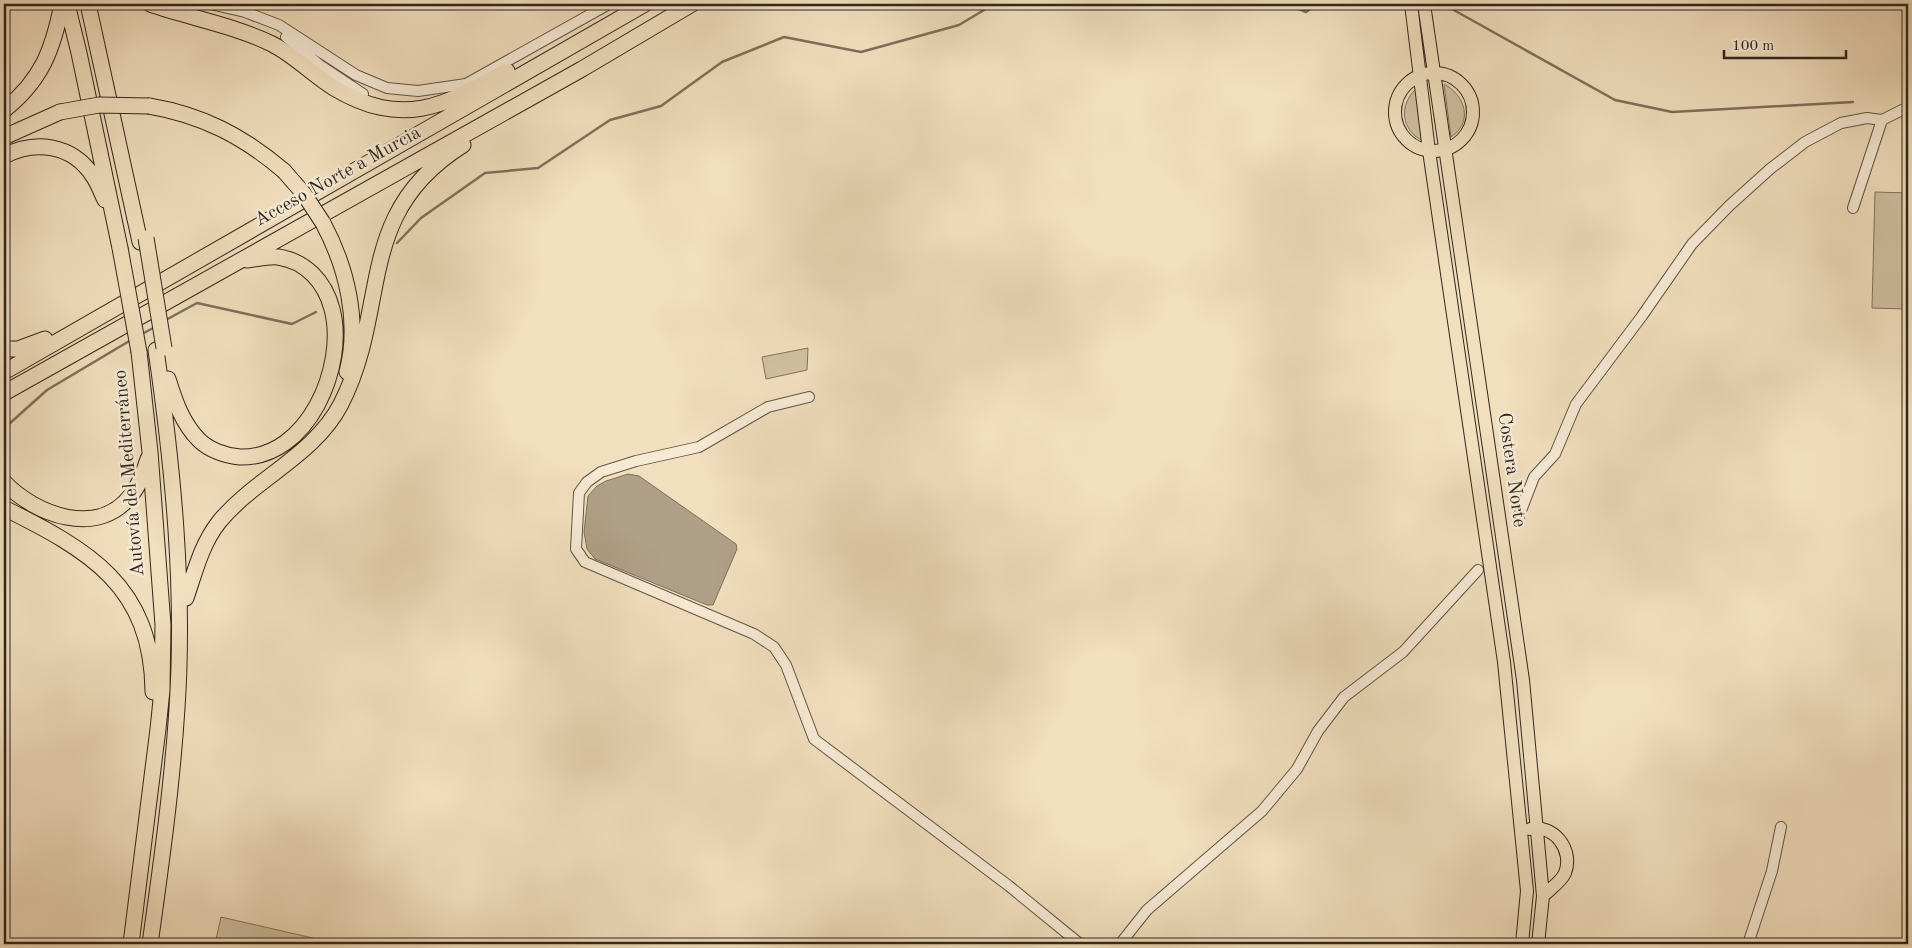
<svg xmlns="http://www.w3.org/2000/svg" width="1912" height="948" font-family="'Old Standard TT',serif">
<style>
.green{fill:#d1c0a2;stroke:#80745f}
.water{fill:#b0a087;stroke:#7d705c}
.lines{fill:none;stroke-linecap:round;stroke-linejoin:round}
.stream{stroke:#7d705c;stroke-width:2.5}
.minor-casing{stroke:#605544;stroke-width:12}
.major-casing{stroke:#30271c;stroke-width:14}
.highway-casing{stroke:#30271c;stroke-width:17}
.minor{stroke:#f7ead5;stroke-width:10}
.major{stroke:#f2dfbe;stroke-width:12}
.highway{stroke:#f2dfbe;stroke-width:15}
.highway-bridge-casing{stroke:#30271c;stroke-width:17;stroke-linecap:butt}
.highway-bridge{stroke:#f2dfbe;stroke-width:15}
.labels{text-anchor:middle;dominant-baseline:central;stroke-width:5;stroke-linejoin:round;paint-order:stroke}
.street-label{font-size:19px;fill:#30271c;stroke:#f7ead5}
</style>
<rect width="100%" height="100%" fill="#f2dfbe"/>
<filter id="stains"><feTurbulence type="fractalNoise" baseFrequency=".004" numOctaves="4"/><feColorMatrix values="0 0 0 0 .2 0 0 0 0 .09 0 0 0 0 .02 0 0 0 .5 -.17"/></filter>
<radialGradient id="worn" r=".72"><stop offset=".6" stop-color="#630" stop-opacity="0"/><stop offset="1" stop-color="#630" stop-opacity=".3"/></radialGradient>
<path class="green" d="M 1444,84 C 1466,96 1473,122 1451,137 Z
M 1417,88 L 1423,141 C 1401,130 1398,105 1417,88 Z
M 1875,192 L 1908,193 L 1908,309 L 1872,308 Z
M 808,348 L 807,370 L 766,379 L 762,357 Z
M 221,917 L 339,944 L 215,944 Z"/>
<path class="water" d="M 628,474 L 639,476 L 736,544 L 737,549 L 713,605 L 707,605 L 595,559 L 587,549 L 584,532 L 588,496 L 597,486 L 606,481 Z"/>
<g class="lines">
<path class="stream" d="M 1288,4 L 1306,12 L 1318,4
M 1443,4 L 1615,100 L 1672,112 L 1853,102
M 397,243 L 421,218 L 485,173 L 538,168 L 610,120 L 661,106 L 722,62 L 784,37 L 861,52 L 959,25 L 994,4
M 164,321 L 197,303 L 292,324 L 316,312
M 142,334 L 155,327
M 9,424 L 47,390 L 131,340"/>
<defs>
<path id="minor" d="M 210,4 L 245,12 L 279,25 L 356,75 L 387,88 L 418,91 L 466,84 L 609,4
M 286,37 L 321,66 L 363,94
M 1882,120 L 1908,107
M 1853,208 L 1882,120
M 809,397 L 768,407 L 699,447 L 636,461 L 601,472 L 587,482 L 579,493 L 576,549 L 585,562 L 754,634 L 774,647 L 786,665 L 814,739 L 1009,886 L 1080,944
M 1519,516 L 1534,477 L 1555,454 L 1576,404 L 1642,316 L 1692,244 L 1729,206 L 1770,169 L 1805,142 L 1841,123 L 1867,118 L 1882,120
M 1120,944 L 1147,910 L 1262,811 L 1297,769 L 1318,731 L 1344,697 L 1403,652 L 1478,570
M 1748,944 L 1772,871 L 1781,827"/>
<path id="major" d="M 1411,4 L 1429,151 L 1504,662 L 1527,891 L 1522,944
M 1424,4 L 1523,680 L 1543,896 L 1538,944
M1395 112a39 39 0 1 1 78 0a39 39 0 1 1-78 0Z
M 1530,829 C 1554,824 1574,850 1565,873 C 1561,882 1550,889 1543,896"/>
<path id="highway" d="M 67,4 L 79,53 L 120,248
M 88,4 L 140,242
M 150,4 C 190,18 233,25 272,44 C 294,55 313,75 334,88 C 403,129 444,106 507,71
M 149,106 C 202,115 243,136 284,171
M 4,110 C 42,80 53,49 62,4
M 4,137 L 60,112
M 4,156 C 35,140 72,144 93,176 C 98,183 101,192 105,200
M 323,223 C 347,268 360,322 347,372
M 4,349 L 18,349 L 45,339
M 4,372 L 645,4
M 168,379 C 175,401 182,423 199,440 C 209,450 226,456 240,457 C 308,459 347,366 332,309 C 325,282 306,261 278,257 C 268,256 257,259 247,260
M 4,393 L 582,69 L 692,4
M 4,482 C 35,515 99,539 132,494 C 140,484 144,471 148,459
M 4,508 C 88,550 152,585 153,692
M 186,598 C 195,572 201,545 219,522 C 255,478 314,456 341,404 C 391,306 353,214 463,145
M 131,944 L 158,729 L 162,690 L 163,625 L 150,452 L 139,352
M 150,944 C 161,866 172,787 177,708 C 185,588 173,468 156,350"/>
</defs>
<use href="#minor" class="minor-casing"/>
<use href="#major" class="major-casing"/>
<use href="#highway" class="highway-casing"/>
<use href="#minor" class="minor"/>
<use href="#major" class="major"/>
<use href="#highway" class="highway"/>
<defs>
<path id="highway-bridge" d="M 60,112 L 99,105 L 149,106
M 284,171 L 304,194 L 323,223
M 146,238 L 164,348
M 120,248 L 139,352"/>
</defs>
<use href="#highway-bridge" class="highway-bridge-casing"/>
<use href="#highway-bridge" class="highway-bridge"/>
</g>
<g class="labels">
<g class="street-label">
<text transform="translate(338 177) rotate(-29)">Acceso Norte a Murcia</text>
<text transform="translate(1511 470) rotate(82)">Costera Norte</text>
<text transform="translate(130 473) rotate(-95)">Autovía del Mediterráneo</text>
</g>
</g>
<rect width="1912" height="948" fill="none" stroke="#f2dfbe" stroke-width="20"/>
<rect x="5" y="5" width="1902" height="938" fill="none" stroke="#30271c" stroke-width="2.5"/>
<rect x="10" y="10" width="1892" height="928" fill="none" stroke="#30271c"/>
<path d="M1724 50v8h122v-8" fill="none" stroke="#30271c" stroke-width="2.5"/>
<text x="1732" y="50" font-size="15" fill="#30271c" stroke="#f7ead5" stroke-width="4" paint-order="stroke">100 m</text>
<rect width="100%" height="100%" filter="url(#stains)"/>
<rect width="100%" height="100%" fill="url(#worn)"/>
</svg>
